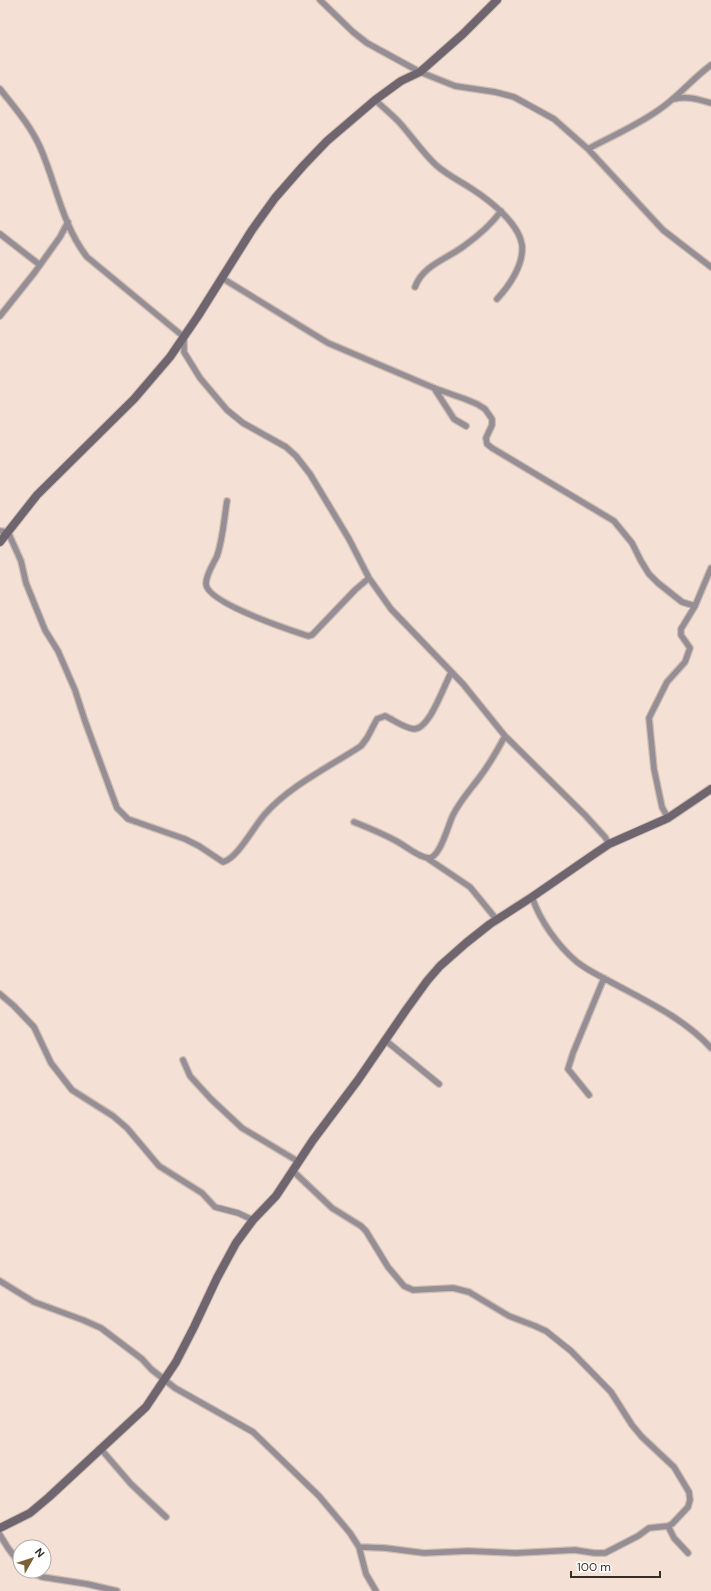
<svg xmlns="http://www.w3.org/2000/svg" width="711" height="1591" font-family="'DM Sans',sans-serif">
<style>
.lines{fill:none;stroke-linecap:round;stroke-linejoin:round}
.street-casing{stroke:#cebcb2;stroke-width:8}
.secondary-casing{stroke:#cebcb2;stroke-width:10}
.street{stroke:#958e95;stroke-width:5.5}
.secondary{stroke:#6e656f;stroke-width:8}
</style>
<rect width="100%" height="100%" fill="#f4e0d4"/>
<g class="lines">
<defs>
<path id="street" d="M 320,0 L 353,32 L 367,43 L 420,72 L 455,86 L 495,92 L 514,97 L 554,119 L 588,149 L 663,230 L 711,267
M 0,89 C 15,108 30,125 40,147 C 56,183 62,225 87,257 L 184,337 L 184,352 L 200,378 L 227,410 L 243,423 L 286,447 L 296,456 L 310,474 L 349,539 L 369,578 L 391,609 L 463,684 L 505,736 L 585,815 L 605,837 L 609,844
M 674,99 C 688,96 697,99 711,103
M 375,100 C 383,107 391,114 398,121 C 411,135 422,152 436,165 C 447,175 460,181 472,189 C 489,200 519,223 522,245 C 524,264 510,285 497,299
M 588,149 C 612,136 638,125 660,109 C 679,96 693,78 711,65
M 0,234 L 40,265
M 222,278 L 328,343 L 434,388 L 465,399 L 477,404 L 485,409 L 492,419 L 492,425 L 486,438 L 487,444 L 492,448 L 614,521 L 632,543 L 641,561 L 649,574 L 658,583 L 682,602 L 695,606
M 415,287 C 423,265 447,259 464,246 C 478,236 491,225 501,211
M 0,316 L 35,272 L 60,237 L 68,222
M 434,388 L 454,419 L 466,426
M 227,501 C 224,519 223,539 217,556 C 213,565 206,574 206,584 C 207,603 290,630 308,636 L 312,635 L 355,590 L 369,578
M 0,531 L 8,532 L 21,561 L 26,583 L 45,630 L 58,651 L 75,690 L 85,721 L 117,808 L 128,819 L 185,839 L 199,846 L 223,862 C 238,858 254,826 265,814 C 291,785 329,767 361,746 L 367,738 L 377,719 L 385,716 C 394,720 404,728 414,729 C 430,729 444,685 451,673
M 668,818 L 662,807 L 654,769 L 649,718 L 667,682 L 685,662 L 690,648 L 681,635 L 681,629 L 695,606 L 711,568
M 354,822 C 369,828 384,834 398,842 C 407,847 418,857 428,858 C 440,859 448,825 453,815 C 460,801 470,790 479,778 C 489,765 497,751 505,736
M 427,858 L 470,887 L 497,920
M 532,897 C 540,921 558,946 577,962 C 587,970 598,975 609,981 C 644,1000 684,1018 711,1048
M 0,994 L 14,1006 L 34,1027 L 51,1063 L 72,1090 L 113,1116 L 127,1128 L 159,1166 L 202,1193 L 215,1207 L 238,1213 L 253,1220
M 385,1040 L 439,1084
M 183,1060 L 190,1076 L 211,1099 L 242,1128 L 299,1162
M 589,1095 L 568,1069 L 573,1053 L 604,978
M 293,1171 L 332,1208 L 361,1226 L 366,1231 L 388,1267 L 404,1286 L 413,1290 L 453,1288 L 469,1292 L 509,1316 L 535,1326 L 546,1331 L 571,1351 L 611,1392 L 632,1425 L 642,1437 L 674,1467 L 689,1492 L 690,1500 L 688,1507 L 672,1524 L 668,1526 L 649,1528 L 638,1536 L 605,1553 L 594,1553 L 575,1550 L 516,1553 L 468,1551 L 424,1553 L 385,1548 L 359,1547
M 0,1281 L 34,1302 L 83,1320 L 101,1328 L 142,1359 L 151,1369 L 175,1388 L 253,1432 L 319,1496 L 350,1533 L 359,1547 L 366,1574 L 376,1591
M 100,1448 L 131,1484 L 166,1517
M 668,1526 L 674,1538 L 688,1553
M 0,1535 L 8,1548 L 20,1564
M 27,1571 L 42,1577 L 87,1584 L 117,1591"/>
<path id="secondary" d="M 0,542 L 37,495 L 134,399 L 170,357 L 198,316 L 252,230 L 275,198 L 303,166 L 327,141 L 375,100 L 401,81 L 420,72 L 463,34 L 497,0
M 0,1528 L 30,1513 L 49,1497 L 146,1407 L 176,1362 L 194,1327 L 217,1278 L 236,1243 L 253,1220 L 276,1196 L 313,1140 L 358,1080 L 406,1010 L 427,981 L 440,966 L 466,943 L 490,924 L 532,897 L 587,859 L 609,844 L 668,818 L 711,789"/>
</defs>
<use href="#street" class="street-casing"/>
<use href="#secondary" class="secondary-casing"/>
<use href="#street" class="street"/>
<use href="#secondary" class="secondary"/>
</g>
<g transform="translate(32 1559) rotate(51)"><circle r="19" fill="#ffffff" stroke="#aeaba9"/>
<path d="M0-3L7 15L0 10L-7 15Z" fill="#7a6032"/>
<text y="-6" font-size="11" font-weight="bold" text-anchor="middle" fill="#352e29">N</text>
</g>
<path d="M571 1571v6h89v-6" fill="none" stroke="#352e29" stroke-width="2"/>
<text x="577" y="1571" font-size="12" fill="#352e29" stroke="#ffffff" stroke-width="3" paint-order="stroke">100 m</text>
</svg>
